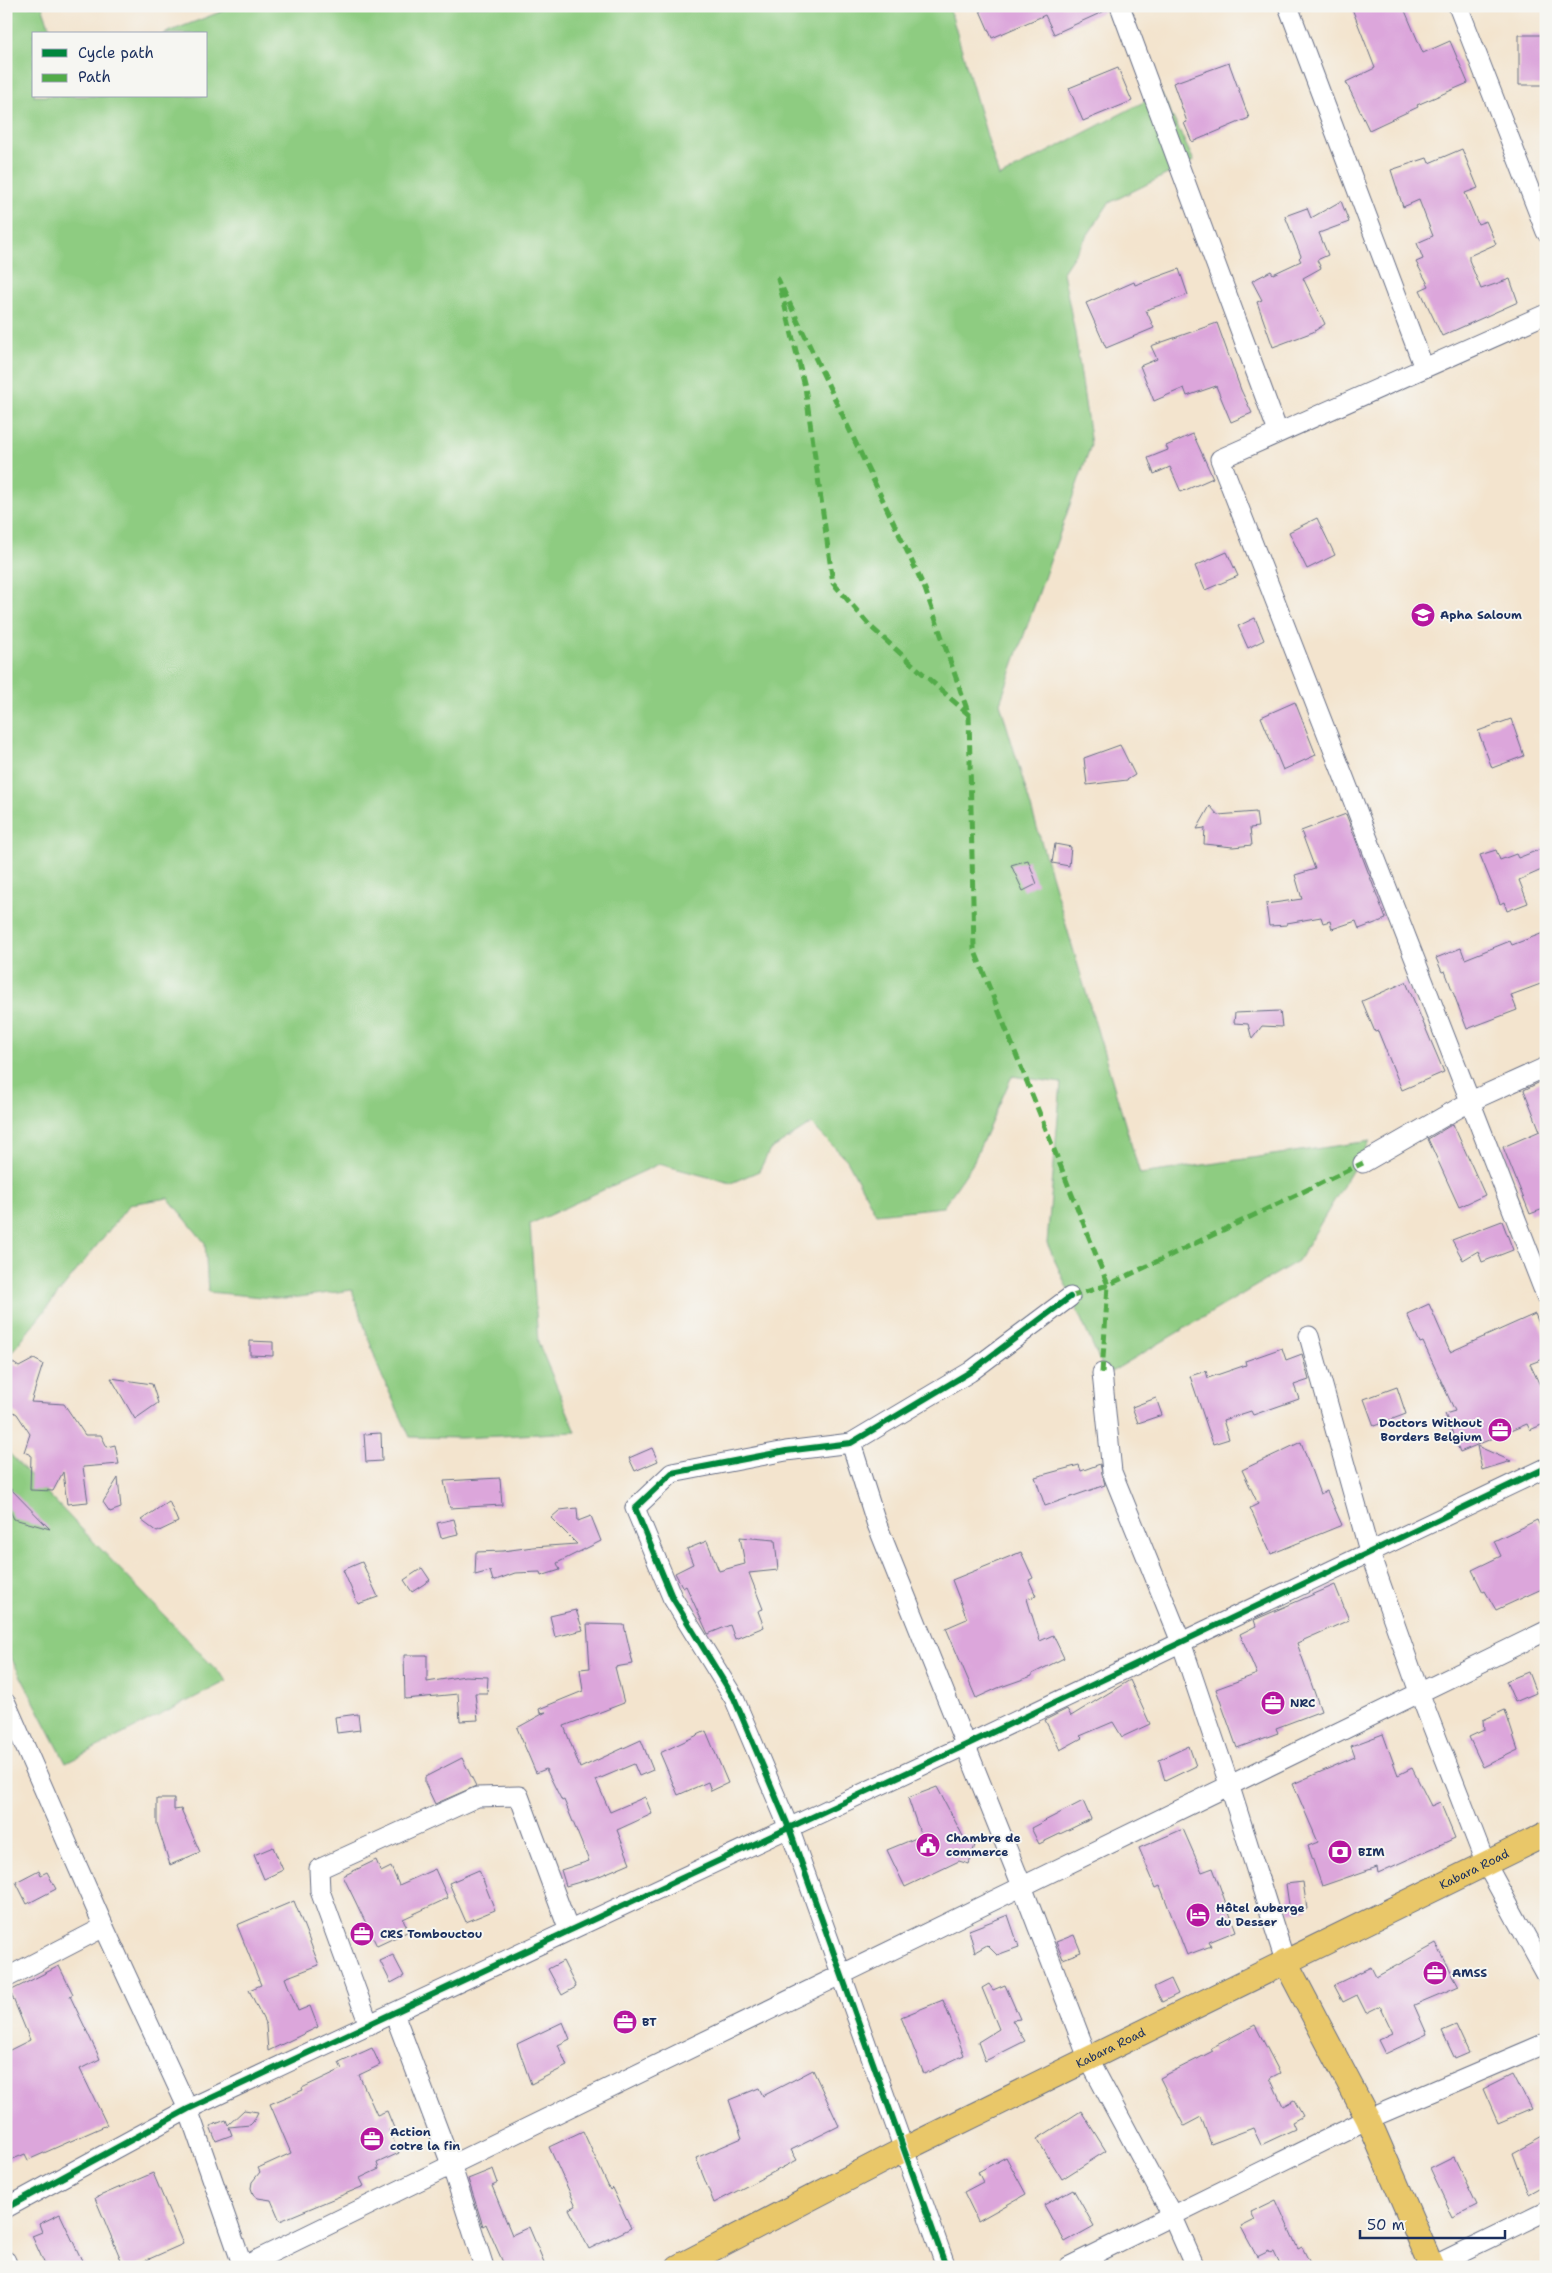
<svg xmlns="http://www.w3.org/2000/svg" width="1552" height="2273" font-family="'Shantell Sans',sans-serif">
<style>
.green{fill:#8ecc81;stroke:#547e70}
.building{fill:#dca6db}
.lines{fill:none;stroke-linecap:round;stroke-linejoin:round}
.minor-casing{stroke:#676e85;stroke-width:21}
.major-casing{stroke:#676e85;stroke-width:26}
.minor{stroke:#fff;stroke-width:19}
.major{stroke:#e9c769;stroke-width:24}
.quiet{stroke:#52ab49;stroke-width:5;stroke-dasharray:10 5;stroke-linecap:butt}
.cycleway-casing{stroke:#f6f6f2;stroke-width:9}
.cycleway{stroke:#00873e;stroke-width:6}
.labels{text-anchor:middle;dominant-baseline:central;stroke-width:4;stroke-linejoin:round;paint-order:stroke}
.poi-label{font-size:12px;font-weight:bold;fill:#1b2f5e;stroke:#f6f6f2;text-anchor:start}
.street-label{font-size:12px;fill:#1b2f5e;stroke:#f6f6f2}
</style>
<rect width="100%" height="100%" fill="#f6f6f2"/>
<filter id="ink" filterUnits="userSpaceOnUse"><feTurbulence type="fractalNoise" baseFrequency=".02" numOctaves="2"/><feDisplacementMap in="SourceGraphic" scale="10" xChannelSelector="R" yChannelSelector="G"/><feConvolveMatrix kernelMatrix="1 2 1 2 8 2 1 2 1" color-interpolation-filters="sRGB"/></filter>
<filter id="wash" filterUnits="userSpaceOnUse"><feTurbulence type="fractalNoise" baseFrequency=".0096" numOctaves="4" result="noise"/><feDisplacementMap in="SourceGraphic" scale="20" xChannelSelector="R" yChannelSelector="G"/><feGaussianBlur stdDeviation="1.12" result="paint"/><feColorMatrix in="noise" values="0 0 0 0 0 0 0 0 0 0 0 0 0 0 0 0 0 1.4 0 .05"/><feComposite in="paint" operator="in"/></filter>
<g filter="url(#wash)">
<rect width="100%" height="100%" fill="#f3e4ce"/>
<path class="green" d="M 6,6 L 42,6 L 52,34 L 34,34 L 34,96 L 206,96 L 206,34 L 163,34 L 228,9 L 228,6 L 949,6 L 999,177 L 1161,93 L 1194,161 L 1109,203 L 1063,272 L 1075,333 L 1091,445 L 1000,703 L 1140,1174 L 1370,1141 L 1298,1261 L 1106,1375 L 1047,1243 L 1061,1083 L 1012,1076 L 972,1165 L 943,1207 L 876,1214 L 847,1160 L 811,1124 L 770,1150 L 759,1171 L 731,1183 L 659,1164 L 530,1224 L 538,1342 L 576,1432 L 461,1438 L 410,1437 L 380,1372 L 352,1290 L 284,1299 L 208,1292 L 205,1243 L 168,1198 L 130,1204 L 6,1359 Z
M 6,1450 L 227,1681 L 66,1763 L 6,1648 Z"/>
<g id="blocks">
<path class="building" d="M 978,6 L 1109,6 L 1109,9 L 1054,34 L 1045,15 L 992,38 Z
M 1351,6 L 1403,6 L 1423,53 L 1450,41 L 1468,83 L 1417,105 L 1418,107 L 1369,130 L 1346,82 L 1375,68 Z
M 1519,35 L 1546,35 L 1545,85 L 1519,85 Z
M 1229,63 L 1249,118 L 1192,142 L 1184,123 L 1187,122 L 1173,83 Z
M 1118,68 L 1132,101 L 1083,121 L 1069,88 Z
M 1462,149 L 1478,188 L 1465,193 L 1478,224 L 1486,221 L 1496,244 L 1469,256 L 1469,260 L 1481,289 L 1510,279 L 1518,302 L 1442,336 L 1420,290 L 1429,286 L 1416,262 L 1423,259 L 1417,243 L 1433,236 L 1419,200 L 1403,207 L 1391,170 L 1427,158 L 1429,163 Z
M 1341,201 L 1349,222 L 1319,233 L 1328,255 L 1317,260 L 1321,268 L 1303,278 L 1325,324 L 1313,332 L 1273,347 L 1257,302 L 1262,300 L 1252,281 L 1271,271 L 1273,274 L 1301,261 L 1299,258 L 1301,256 L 1285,216 L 1307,208 L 1311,218 Z
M 1179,269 L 1188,295 L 1146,310 L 1154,328 L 1106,348 L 1086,303 L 1134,282 L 1135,285 Z
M 1217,323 L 1241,390 L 1252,413 L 1231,422 L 1216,386 L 1187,396 L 1184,388 L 1154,401 L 1140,366 L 1157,359 L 1151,346 Z
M 1193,434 L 1213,478 L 1181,492 L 1170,467 L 1154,474 L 1148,458 L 1168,450 L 1166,446 Z
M 1317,518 L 1335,555 L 1307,569 L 1289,532 Z
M 1227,552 L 1238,576 L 1205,590 L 1195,566 Z
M 1255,618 L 1264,640 L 1248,648 L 1238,626 Z
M 1295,702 L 1316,755 L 1283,770 L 1261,717 Z
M 1511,719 L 1524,756 L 1492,768 L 1478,731 Z
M 1120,745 L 1135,775 L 1127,780 L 1087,785 L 1084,758 Z
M 1210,806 L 1218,815 L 1256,812 L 1258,827 L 1250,828 L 1252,845 L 1233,847 L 1204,844 L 1205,828 L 1197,829 Z
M 1346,814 L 1386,919 L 1359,929 L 1356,921 L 1332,929 L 1330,921 L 1323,923 L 1321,917 L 1287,923 L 1287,925 L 1269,926 L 1266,904 L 1302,899 L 1295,875 L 1315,869 L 1301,831 Z
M 1055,844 L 1071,847 L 1069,866 L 1052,863 Z
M 1546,847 L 1546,868 L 1519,880 L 1528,903 L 1507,911 L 1504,902 L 1500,904 L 1480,855 L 1496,850 L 1500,860 L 1516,854 L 1518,858 Z
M 1028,860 L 1037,884 L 1023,891 L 1011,865 Z
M 1546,932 L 1546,982 L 1511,995 L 1517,1010 L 1467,1029 L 1445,971 L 1442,972 L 1436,958 L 1461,948 L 1465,959 L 1510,941 L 1512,945 Z
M 1406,982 L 1444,1072 L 1402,1090 L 1378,1031 L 1375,1032 L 1362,1001 Z
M 1280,1011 L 1282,1027 L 1262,1026 L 1252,1039 L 1248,1024 L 1234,1023 L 1235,1013 Z
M 1546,1079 L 1546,1208 L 1530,1214 L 1503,1147 L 1540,1131 L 1524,1090 Z
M 1453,1124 L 1485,1195 L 1459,1207 L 1428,1139 Z
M 1502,1221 L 1513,1250 L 1482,1262 L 1478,1251 L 1463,1260 L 1452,1240 Z
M 1429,1304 L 1450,1352 L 1535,1314 L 1546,1340 L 1546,1358 L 1530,1364 L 1546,1398 L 1546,1423 L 1530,1430 L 1527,1424 L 1460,1452 L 1445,1414 L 1455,1411 L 1423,1342 L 1420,1343 L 1407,1314 Z
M 250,1341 L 273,1342 L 273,1356 L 250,1355 Z
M 1282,1348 L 1286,1360 L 1302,1354 L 1309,1380 L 1294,1385 L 1299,1399 L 1253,1415 L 1251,1411 L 1223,1420 L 1229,1439 L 1213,1444 L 1190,1376 L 1206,1371 L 1208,1378 L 1246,1365 L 1245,1361 Z
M 6,1358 L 19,1367 L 34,1359 L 43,1364 L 31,1402 L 64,1404 L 85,1435 L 101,1435 L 107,1447 L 115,1445 L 119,1464 L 83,1467 L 88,1502 L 67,1504 L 63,1472 L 53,1491 L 30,1490 L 31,1455 L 24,1452 L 30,1434 L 17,1414 L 9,1409 L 10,1387 L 6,1387 Z
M 111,1378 L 152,1384 L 158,1403 L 135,1419 Z
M 1397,1387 L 1406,1414 L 1374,1426 L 1364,1399 Z
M 1156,1398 L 1162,1415 L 1138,1423 L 1132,1407 Z
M 381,1433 L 382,1461 L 366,1462 L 364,1434 Z
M 1301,1442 L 1320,1494 L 1327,1491 L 1342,1525 L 1271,1554 L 1250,1508 L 1258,1504 L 1242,1470 Z
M 1477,1446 L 1511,1461 L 1482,1470 Z
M 652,1448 L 658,1461 L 635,1471 L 629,1458 Z
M 1100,1464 L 1105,1485 L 1045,1506 L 1035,1477 L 1079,1465 L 1081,1471 Z
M 118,1478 L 121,1508 L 110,1512 L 103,1502 Z
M 500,1478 L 502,1505 L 450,1508 L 444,1481 Z
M 6,1484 L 50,1529 L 14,1519 L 6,1503 Z
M 169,1501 L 178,1522 L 157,1532 L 141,1520 Z
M 577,1508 L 578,1521 L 591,1516 L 601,1541 L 557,1563 L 560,1570 L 541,1576 L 540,1572 L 515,1573 L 493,1581 L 490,1571 L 475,1575 L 476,1552 L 503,1551 L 533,1547 L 577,1544 L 551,1518 L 560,1510 Z
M 454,1519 L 458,1534 L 441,1538 L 437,1523 Z
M 1537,1520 L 1546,1538 L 1546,1587 L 1496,1610 L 1485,1591 L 1483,1592 L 1472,1570 L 1501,1556 L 1494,1541 Z
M 740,1537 L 775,1540 L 778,1570 L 749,1573 L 763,1609 L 758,1611 L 764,1627 L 735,1639 L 730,1625 L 708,1634 L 686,1586 L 683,1588 L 675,1573 L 693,1564 L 687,1549 L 707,1541 L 719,1571 L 745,1564 Z
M 1021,1552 L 1033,1578 L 1029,1580 L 1036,1596 L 1027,1599 L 1040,1641 L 1053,1635 L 1064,1658 L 1032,1674 L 1032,1676 L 998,1688 L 976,1698 L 946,1628 L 967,1619 L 952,1580 Z
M 362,1562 L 378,1597 L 358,1604 L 343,1570 Z
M 422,1568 L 430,1580 L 412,1592 L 404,1580 Z
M 1335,1585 L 1349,1620 L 1297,1643 L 1321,1711 L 1276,1728 L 1278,1733 L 1237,1748 L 1216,1689 L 1257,1674 L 1240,1634 L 1256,1626 L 1254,1620 Z
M 576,1610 L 583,1630 L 555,1637 L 550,1616 Z
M 587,1624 L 624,1625 L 633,1664 L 615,1667 L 624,1703 L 564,1726 L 580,1768 L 641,1740 L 653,1770 L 639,1776 L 634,1764 L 596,1780 L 610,1812 L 645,1797 L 652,1814 L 617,1830 L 630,1863 L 597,1877 L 566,1886 L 561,1870 L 589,1861 L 564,1800 L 562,1801 L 546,1769 L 536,1773 L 517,1728 L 546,1712 L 540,1713 L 539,1709 L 583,1691 L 580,1669 L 590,1668 Z
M 404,1655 L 427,1655 L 427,1682 L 465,1676 L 488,1677 L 487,1693 L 475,1693 L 478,1720 L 460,1721 L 458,1694 L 405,1699 Z
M 1528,1672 L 1536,1693 L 1515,1702 L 1506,1681 Z
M 1130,1680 L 1150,1724 L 1122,1737 L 1113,1722 L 1080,1736 L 1082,1738 L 1060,1750 L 1045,1720 L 1067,1709 L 1071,1716 Z
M 1505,1710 L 1518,1750 L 1483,1767 L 1469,1737 L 1484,1730 L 1483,1720 Z
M 358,1714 L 360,1730 L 337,1733 L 335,1717 Z
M 706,1731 L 728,1783 L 711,1791 L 708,1782 L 678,1795 L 660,1753 Z
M 1383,1734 L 1398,1775 L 1412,1768 L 1431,1806 L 1440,1802 L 1455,1838 L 1378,1873 L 1377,1867 L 1322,1886 L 1308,1846 L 1318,1842 L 1293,1784 L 1355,1757 L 1351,1746 Z
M 1189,1746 L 1196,1766 L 1165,1781 L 1159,1760 Z
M 462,1758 L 476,1786 L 435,1804 L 425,1783 L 425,1777 Z
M 937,1787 L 965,1840 L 975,1845 L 969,1864 L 959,1861 L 905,1887 L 887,1850 L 921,1836 L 908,1798 Z
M 157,1799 L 174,1799 L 174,1810 L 181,1809 L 200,1852 L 170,1865 L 157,1824 Z
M 1083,1801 L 1091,1819 L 1039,1844 L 1031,1828 Z
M 1183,1829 L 1202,1872 L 1213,1868 L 1236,1931 L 1209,1942 L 1211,1946 L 1187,1955 L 1160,1886 L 1156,1888 L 1139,1848 Z
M 273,1847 L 283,1870 L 264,1879 L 254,1855 Z
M 376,1860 L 381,1872 L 391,1867 L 399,1885 L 435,1869 L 448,1898 L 403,1919 L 409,1931 L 377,1946 L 343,1876 Z
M 39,1870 L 41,1875 L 47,1872 L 56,1889 L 27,1904 L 16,1882 Z
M 479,1870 L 495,1910 L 466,1922 L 449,1883 Z
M 1303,1882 L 1307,1909 L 1290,1912 L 1286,1884 Z
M 294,1901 L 319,1965 L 285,1978 L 298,2011 L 310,2006 L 318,2027 L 268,2051 L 266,2025 L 249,1990 L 261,1985 L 237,1925 Z
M 1008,1915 L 1019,1947 L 997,1955 L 987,1945 L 975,1952 L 969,1930 Z
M 1074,1935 L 1081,1952 L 1063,1959 L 1056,1942 Z
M 1436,1944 L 1459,1986 L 1414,2005 L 1427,2034 L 1385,2054 L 1378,2040 L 1393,2033 L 1380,2006 L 1366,2013 L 1357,1995 L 1343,2002 L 1334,1985 L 1371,1967 L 1376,1977 Z
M 393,1955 L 404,1976 L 391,1983 L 380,1961 Z
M 563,1961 L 576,1987 L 562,1995 L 548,1969 Z
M 59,1966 L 73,1994 L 70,1996 L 100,2059 L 80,2069 L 107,2125 L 28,2160 L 25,2154 L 6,2162 L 6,2052 L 30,2040 L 10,1991 Z
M 1171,1979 L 1178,1994 L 1162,2002 L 1154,1987 Z
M 989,1984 L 993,1990 L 1005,1985 L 1020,2019 L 1012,2020 L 1025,2041 L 985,2061 L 978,2042 L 999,2029 L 982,1988 Z
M 943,2000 L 964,2055 L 924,2074 L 901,2017 Z
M 563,2022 L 570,2039 L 558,2045 L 567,2066 L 531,2084 L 517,2044 Z
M 1255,2025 L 1280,2073 L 1270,2078 L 1283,2106 L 1294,2100 L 1303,2116 L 1292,2122 L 1295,2129 L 1261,2145 L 1253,2128 L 1211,2144 L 1201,2117 L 1184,2126 L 1160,2078 L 1213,2051 L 1211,2048 Z
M 1456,2025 L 1469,2053 L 1455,2059 L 1442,2031 Z
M 372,2048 L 380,2065 L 359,2075 L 377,2115 L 387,2111 L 394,2128 L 389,2130 L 399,2153 L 377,2163 L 379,2169 L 360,2178 L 364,2186 L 280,2221 L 271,2200 L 258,2198 L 253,2194 L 251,2188 L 252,2182 L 260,2172 L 258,2168 L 291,2153 L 270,2104 L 303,2090 L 302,2088 L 342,2069 L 339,2063 Z
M 813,2070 L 839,2126 L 791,2150 L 797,2160 L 714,2203 L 696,2158 L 742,2138 L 729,2100 L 759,2088 L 763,2096 Z
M 1513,2074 L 1531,2109 L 1498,2123 L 1483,2089 Z
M 244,2110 L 258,2112 L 253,2122 L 250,2125 L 229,2127 L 232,2135 L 216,2141 L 210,2126 L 226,2120 L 228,2125 Z
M 1081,2111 L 1106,2151 L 1062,2179 L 1037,2139 Z
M 583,2131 L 610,2190 L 612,2188 L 631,2228 L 589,2249 L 569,2209 L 576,2206 L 549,2147 Z
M 1546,2135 L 1546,2183 L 1528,2193 L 1513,2153 Z
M 1006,2157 L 1026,2194 L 978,2221 L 964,2192 L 983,2182 L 978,2172 Z
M 1454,2157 L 1477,2205 L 1453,2217 L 1430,2169 Z
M 493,2169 L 498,2183 L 492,2186 L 512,2235 L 529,2227 L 546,2267 L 505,2267 L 486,2224 L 483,2226 L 468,2179 Z
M 153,2173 L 183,2244 L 131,2267 L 124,2267 L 95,2198 Z
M 1073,2189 L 1094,2226 L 1065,2242 L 1044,2205 Z
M 1276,2200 L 1298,2249 L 1302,2247 L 1312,2267 L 1281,2267 L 1274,2252 L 1270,2253 L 1269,2251 L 1257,2257 L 1241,2227 L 1255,2220 L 1251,2212 Z
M 60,2214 L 85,2267 L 46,2267 L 32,2236 L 42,2232 L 39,2224 Z"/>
</g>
</g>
<g filter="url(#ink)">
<use href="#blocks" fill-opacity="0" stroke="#676e85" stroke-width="1"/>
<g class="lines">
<defs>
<path id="minor" d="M 1120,6 L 1278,432
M 1288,6 L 1424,368
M 1458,6 L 1546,232
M 1546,314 L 1220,459 L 1546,1296
M 1363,1163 L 1471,1101 L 1546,1067
M 1309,1336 L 1369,1551 L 1419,1692 L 1485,1862 L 1546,1974
M 1102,1373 L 1112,1472 L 1181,1642 L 1229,1784 L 1285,1961
M 851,1443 L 876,1522 L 1022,1886 L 1088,2058 L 1172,2215 L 1195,2267
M 6,1703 L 104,1927 L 188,2109 L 243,2267
M 6,1978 L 104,1927
M 394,2013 L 451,2164 L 484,2267
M 369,2025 L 320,1891 L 319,1869 L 477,1797 L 519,1796 L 569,1931
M 6,2208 L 188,2109 L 966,1745 L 1546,1468
M 6,2261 L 8,2267
M 242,2267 L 1546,1631
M 946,2267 L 789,1828 L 734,1698 L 672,1597 L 635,1508 L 672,1473 L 786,1451 L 851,1443 L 970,1372 L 1070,1297
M 1068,2267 L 1368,2119 L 1546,2043
M 1431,2267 L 1546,2211"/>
<g id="major">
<path d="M 1285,1961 L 1368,2119 L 1432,2267"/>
<path id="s1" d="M 678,2267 L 905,2149 L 1546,1834"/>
</g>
</defs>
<use href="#minor" class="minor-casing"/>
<use href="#major" class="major-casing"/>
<use href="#minor" class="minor"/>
<use href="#major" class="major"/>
<path class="quiet" d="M 969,715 L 871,627 L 833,583 L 805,387 L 778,279 L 925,589 L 969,715 L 974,949 L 1108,1285 L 1102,1373
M 1070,1297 L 1108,1285 L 1363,1163"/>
<defs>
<path id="cycleway" d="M 6,2208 L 188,2109 L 966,1745 L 1546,1468
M 946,2267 L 789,1828 L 734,1698 L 672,1597 L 635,1508 L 672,1473 L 786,1451 L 851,1443 L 970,1372 L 1070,1297"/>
</defs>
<use href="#cycleway" class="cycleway-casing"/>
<use href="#cycleway" class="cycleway"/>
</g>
</g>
<defs>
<symbol id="school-disc" viewBox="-11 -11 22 22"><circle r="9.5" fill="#b5179e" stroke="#f6f6f2"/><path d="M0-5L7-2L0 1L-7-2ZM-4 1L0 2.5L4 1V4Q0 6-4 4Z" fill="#fff"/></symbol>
<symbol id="office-disc" viewBox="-11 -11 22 22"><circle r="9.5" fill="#b5179e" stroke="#f6f6f2"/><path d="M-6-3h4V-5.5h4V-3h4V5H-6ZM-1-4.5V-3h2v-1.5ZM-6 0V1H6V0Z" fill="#fff"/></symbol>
<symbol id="civic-disc" viewBox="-11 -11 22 22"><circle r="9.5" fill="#b5179e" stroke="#f6f6f2"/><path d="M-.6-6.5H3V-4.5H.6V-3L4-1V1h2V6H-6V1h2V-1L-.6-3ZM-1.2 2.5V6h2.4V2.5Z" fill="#fff"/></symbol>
<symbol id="bank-disc" viewBox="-11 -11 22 22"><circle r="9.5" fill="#b5179e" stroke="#f6f6f2"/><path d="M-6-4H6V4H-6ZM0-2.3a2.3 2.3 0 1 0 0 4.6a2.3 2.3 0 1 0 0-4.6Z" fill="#fff"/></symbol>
<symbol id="hotel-disc" viewBox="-11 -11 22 22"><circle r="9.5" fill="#b5179e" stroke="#f6f6f2"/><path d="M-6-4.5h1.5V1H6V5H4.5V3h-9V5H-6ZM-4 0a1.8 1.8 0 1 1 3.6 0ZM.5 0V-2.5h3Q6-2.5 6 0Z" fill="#fff"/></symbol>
</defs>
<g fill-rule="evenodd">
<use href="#school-disc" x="1409" y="601" width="28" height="28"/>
<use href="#office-disc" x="1486" y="1416" width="28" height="28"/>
<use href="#office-disc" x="1259" y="1689" width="28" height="28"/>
<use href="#civic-disc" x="914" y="1831" width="28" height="28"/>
<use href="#bank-disc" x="1326" y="1838" width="28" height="28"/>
<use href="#hotel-disc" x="1184" y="1901" width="28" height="28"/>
<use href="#office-disc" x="348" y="1920" width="28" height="28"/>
<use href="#office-disc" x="1421" y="1959" width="28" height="28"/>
<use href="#office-disc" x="611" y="2008" width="28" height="28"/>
<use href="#office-disc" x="358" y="2125" width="28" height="28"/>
</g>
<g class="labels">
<g class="poi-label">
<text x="1440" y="615">Apha Saloum</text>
<text x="1482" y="1423" text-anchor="end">Doctors Without<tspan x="1482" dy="14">Borders Belgium</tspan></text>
<text x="1290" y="1703">NRC</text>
<text x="946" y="1838">Chambre de<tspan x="946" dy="14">commerce</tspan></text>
<text x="1358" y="1852">BIM</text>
<text x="1216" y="1908">Hôtel auberge<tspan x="1216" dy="14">du Desser</tspan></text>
<text x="380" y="1934">CRS Tombouctou</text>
<text x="1452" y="1973">AMSS</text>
<text x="642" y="2022">BT</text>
<text x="390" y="2132">Action<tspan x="390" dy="14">cotre la fin</tspan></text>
</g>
<g class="street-label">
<text stroke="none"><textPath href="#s1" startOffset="890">Kabara Road</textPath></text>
<text stroke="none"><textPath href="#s1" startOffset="485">Kabara Road</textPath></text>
</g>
</g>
<rect width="1552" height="2273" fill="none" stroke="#f6f6f2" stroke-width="25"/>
<rect x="32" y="32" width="175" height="65" fill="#f6f6f2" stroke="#9ea6b7"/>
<rect x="42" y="49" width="25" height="8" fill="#00873e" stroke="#9ea6b7"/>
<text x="78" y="58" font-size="15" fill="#1b2f5e">Cycle path</text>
<rect x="42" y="74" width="25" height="8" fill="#52ab49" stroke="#9ea6b7"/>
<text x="78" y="82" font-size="15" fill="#1b2f5e">Path</text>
<path d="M1360 2230v8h145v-8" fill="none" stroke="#1b2f5e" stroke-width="2.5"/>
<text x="1367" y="2230" font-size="15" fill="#1b2f5e" stroke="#f6f6f2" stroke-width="4" paint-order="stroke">50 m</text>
</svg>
